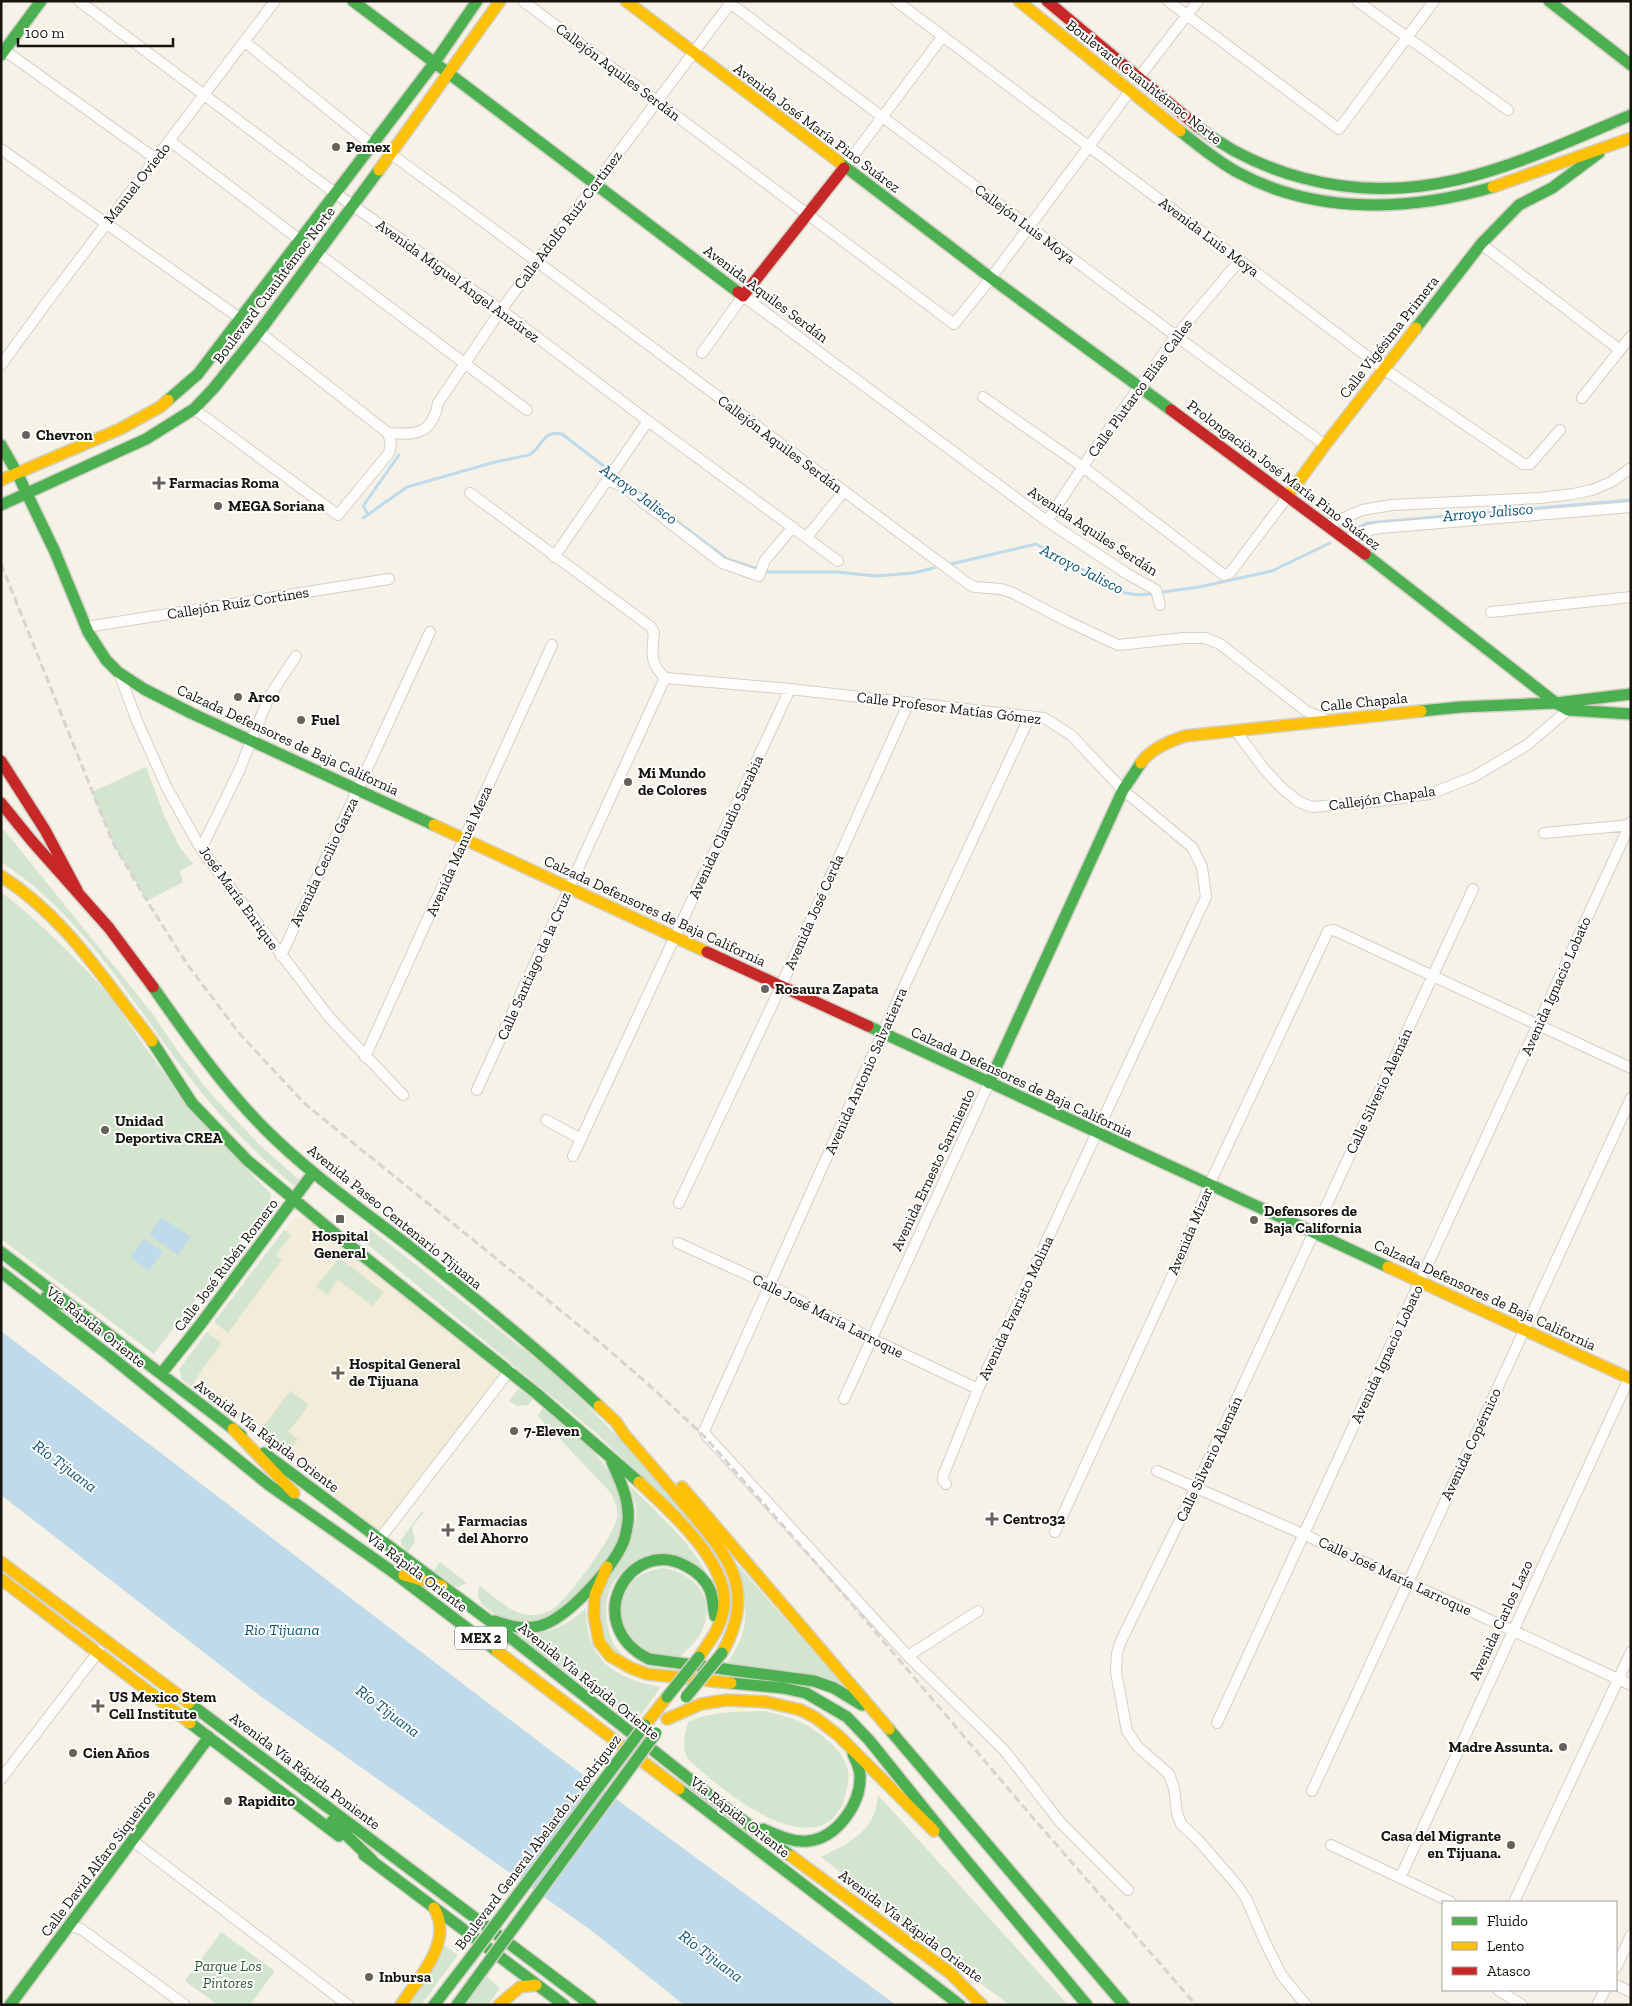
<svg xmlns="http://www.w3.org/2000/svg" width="1632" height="2006" font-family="'Zilla Slab',serif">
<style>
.built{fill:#f3ecd8}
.green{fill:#d4e5cf}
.water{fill:#bfdaeb}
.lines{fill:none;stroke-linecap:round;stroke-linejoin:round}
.stream{stroke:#bfdaeb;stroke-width:3}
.street-casing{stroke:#d3d0c7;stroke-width:12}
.fast-casing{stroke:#d3d0c7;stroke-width:14}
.slow-casing{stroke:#d3d0c7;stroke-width:14}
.jam-casing{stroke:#d3d0c7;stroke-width:14}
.street{stroke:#fefdfb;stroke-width:10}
.fast{stroke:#4caf50;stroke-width:11}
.slow{stroke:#ffc107;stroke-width:11}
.jam{stroke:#c62828;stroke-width:11}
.rail{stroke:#d6d4d1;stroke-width:3;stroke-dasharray:8 4;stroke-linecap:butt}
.fast-bridge-casing{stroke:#d3d0c7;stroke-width:14;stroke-linecap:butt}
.fast-bridge{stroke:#4caf50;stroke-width:11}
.poi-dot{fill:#656259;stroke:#fff;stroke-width:2}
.labels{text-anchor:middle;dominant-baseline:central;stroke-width:4;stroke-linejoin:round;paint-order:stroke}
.shield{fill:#fff;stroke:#5d5a56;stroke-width:1}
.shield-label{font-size:14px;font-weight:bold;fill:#17140d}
.street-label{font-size:15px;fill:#17140d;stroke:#fff}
.poi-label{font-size:15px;font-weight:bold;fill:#17140d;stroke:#fff;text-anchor:start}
.park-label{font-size:15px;font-style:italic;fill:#285b2f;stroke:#fff}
.water-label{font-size:16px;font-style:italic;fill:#0e547a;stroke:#fff}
</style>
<rect width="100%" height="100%" fill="#f6f2e7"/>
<path class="built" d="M 294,1218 L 305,1218 L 495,1369 L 497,1377 L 382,1527 L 375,1529 L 258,1431 L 182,1379 L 179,1369 Z"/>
<path class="green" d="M 146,767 L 164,815 L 179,846 L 193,864 L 180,871 L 183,882 L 147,901 L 113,843 L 92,792 Z
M 1,826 L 152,1013 L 177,1050 L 210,1093 L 260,1145 L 299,1180 L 294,1186 C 262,1159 233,1130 206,1098 C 140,1018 91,920 1,862 Z
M 1,892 C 38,920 77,959 108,994 L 191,1112 L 270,1193 L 271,1198 L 269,1204 L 154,1354 L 1,1239 Z
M 370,1229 L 565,1382 L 644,1465 L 712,1547 L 698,1535 L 676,1509 L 595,1432 L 361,1239 Z
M 284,1230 L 291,1235 L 276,1255 L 282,1260 L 228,1333 L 214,1322 Z
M 339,1258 L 384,1292 L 373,1306 L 338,1280 L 327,1295 L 316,1287 Z
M 207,1332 L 221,1343 L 191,1386 L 182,1379 L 179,1369 Z
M 518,1389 L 533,1399 L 528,1405 L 517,1406 L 509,1401 Z
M 290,1391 L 309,1405 L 288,1432 L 298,1439 L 287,1455 L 258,1431 L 261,1430 Z
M 543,1408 C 571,1432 600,1450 615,1484 C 617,1488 621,1494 622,1498 C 623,1506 623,1521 622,1528 C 617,1551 574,1602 555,1615 C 539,1624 520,1624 504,1618 C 491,1613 472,1602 480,1586 C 495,1597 513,1616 533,1615 C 540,1615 548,1612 554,1608 C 569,1597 615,1535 617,1517 C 618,1507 615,1501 610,1492 L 538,1416 Z
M 630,1486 C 659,1515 695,1545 712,1584 L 701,1570 L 632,1564 C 623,1570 616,1577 611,1587 C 602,1604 606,1636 618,1650 C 621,1654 626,1657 630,1660 C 625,1658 617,1655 613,1651 C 600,1638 598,1602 603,1585 C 611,1562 632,1543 636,1519 C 638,1507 634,1497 630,1486 Z
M 422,1511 L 424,1512 L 412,1527 L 415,1542 L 408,1552 L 402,1545 L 401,1540 Z
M 440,1562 L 467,1583 L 459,1587 L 455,1586 L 434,1571 Z
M 736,1563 L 841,1683 L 799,1672 L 726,1664 C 753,1629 747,1603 736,1563 Z
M 662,1568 C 691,1572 714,1593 704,1626 C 700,1638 689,1648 680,1657 C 668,1656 653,1656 642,1649 C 630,1642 624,1632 622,1618 C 622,1614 620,1608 621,1603 C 622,1582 644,1571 662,1568 Z
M 586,1608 C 585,1659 614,1679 661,1687 L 634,1724 L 516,1635 C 547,1634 563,1629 586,1608 Z
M 765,1711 C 777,1714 791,1717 801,1722 C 819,1732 843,1749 848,1770 C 850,1780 846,1791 844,1800 C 840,1813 829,1825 815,1827 C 778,1833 732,1797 705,1774 C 700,1769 692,1764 688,1759 C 681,1747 685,1734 688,1722 C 711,1711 739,1712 765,1711 Z
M 878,1795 L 1068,2005 L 1010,2005 L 962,1970 L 821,1857 C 841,1847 868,1835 875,1811 C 877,1807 877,1800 878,1795 Z
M 221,1932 L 275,1971 L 250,2005 L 218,2005 L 185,1981 Z
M 445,1946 L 458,1955 L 421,2005 L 410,2005 Z
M 486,1976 L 500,1988 L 488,2005 L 465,2005 Z"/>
<path class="water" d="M 161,1217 L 191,1237 L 178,1255 L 149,1235 Z
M 144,1239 L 163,1252 L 149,1271 L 130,1257 Z
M 1,1331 L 555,1754 L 896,2005 L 684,2005 L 592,1931 L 259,1695 L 1,1495 Z"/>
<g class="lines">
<path class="stream" d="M 632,487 L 727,559 L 768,572 L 837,572 L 876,576 L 913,573 L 934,568
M 368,514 L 363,506 L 399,455
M 363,518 L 407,487 L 495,462 L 529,455 C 543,447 543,429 562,434 L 627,484
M 1347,533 L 1367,523 L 1631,500
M 947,565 L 1036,544 L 1125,593 L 1139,595 L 1148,594 L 1199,587 L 1272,571 L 1330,543"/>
<defs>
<path id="street" d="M 79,1 L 335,193 L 501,310 L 648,421 L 838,561
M 523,1 L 954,324 L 991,278 L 1130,91
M 727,1 L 1176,336 L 1325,445
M 896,1 L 1384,369 L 1523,464 L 1530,464 L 1560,430
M 1168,1 L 1339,129 L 1434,1
M 1357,1 L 1508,110
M 245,42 L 371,144
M 1,48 L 156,159
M 1139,77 L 1198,1
M 170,141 L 300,240
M 1,149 L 241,319
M 391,154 C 586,296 777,442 970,585 L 975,587 L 1001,589 L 1013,593 L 1067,621 L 1118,645 L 1184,638 L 1205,638 L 1220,644 L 1306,711 L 1325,719
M 844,168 L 943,36
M 1481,244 L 1620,350
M 316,252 L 527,410
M 259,332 L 388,433
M 702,353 L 743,296 L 1047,521 L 1129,575 L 1156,590 L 1160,605
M 1,365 L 47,302 L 275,1
M 983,397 L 1083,467 L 1224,575 L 1230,573 L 1288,496
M 1582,398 L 1631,336
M 194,409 L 338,515 L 389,453 L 391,443 L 388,433 C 416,435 432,435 438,403 L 501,310 L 732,1
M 607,480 L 622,486 L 722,563 L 759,576 L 765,560 L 793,527
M 470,493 L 651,627 L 654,633 C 652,653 649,662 665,678
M 1047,521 L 1092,453 L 1176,336 L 1240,260
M 1328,525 L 1362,510 L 1392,505 L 1540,498 L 1573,494 L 1592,490 L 1611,482 L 1631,468
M 807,537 L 844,491
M 1346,540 L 1369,530 L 1380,528 L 1631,507
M 554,557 L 648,421
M 1491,612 L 1631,597
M 86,627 L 389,579
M 119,673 L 137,721 L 167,788 L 201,849 L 329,1017 L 403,1095
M 665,678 L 790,689 L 1044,718 L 1071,735 L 1123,790 L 1192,847 L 1202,867 L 1206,897 L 978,1389 L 943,1476 L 943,1480 L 946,1484
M 1030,716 L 882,1034 L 704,1431 L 706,1435 L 908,1656 L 1004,1750 L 1061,1823 L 1128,1890
M 1235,730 L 1265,770 L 1284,790 L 1299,802 L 1312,807 L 1372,802 L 1430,794 L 1475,776 L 1527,745 L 1568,710
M 1544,833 L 1631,825
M 201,849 L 239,771 L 269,697 L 296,656
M 281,956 L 430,632
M 365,1057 L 552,645
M 477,1090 L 665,678
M 546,1120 L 581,1139
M 573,1156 L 790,689
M 679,1203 L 781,986 L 909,702
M 678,1243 L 770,1285 L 872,1339 L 978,1389
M 844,1399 L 989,1083
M 1157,1471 L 1303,1534 L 1631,1685
M 1055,1532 L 1181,1257 L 1210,1183 L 1328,931 L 1334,930 L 1631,1068
M 379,1540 L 510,1370
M 908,1656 L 978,1611
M 1217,1723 L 1631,822
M 1,1779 L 99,1651
M 1312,1791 L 1631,1098
M 133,1841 L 348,2005
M 1331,1845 L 1451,1902
M 1400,1878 L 1629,1378
M 1514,1902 L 1631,1652
M 70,1926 L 81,1929 L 185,2005
M 1616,1968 L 1631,1935
M 1616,1985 L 1631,1992
M 1498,1990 L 1522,2005
M 1306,2005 L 1282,1976 L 1265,1942 L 1247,1900 L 1237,1885 L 1198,1840 L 1181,1824 L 1177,1813 L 1174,1788 L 1169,1774 L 1137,1746 L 1127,1731 L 1116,1672 L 1117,1653 L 1121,1641 L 1195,1489 L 1473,889
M 1597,2005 L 1605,1990"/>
<path id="fast" d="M 353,1 L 738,292
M 1549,1 L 1631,65
M 1,55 L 41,1
M 1198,127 C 1229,151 1265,168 1303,178 C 1424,211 1522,161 1631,115
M 1180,131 C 1199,146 1218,162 1239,173 C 1317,215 1411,211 1493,187
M 839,162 L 991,278 L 1171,410
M 1416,328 L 1481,244 L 1519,205 L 1552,188 L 1599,153
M 168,400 L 198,374 L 435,62 L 477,1
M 1,445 L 17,473
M 17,473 L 55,552 L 88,632 L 106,660 L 118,672 L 144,689 L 191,713 L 434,825
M 1,505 L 146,439 L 194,409 L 213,389 L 259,332 L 379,170
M 1365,554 L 1556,703 L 1568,710 L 1631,714
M 1421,711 L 1461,707 L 1556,703 L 1631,694
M 153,987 C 188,1037 223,1087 266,1130 C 310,1174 361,1209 410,1247 C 475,1298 539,1350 599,1406
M 868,1026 L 1388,1267
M 152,1041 L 192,1103 L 248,1161 L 338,1236 L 536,1393 L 639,1482
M 989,1083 L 1123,790 L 1141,763
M 1,1252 L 241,1435
M 1,1272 L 110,1356 L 269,1485 L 393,1572 L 497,1651
M 46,1297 L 80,1312
M 161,1374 L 200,1325 L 313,1173
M 264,1453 L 487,1619 L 730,1811 L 791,1856
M 715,1616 C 713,1608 713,1597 710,1590 C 705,1579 696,1571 686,1566 C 630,1535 579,1624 649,1659 L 814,1681 L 834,1688 L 862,1705
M 494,1621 C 509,1626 524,1630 539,1626 C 566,1620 609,1571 621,1547 C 625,1540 627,1529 628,1521 C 630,1500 620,1481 612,1462
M 731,1683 L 783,1688 L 806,1693 L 847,1717 L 869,1740 L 955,1847 L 1087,2005
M 189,1703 L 591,2005
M 190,1723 L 339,1836
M 889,1729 L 1124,2005
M 679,1789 L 960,2005
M 332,1821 L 372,1860
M 763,1829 C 777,1835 793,1843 808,1841 C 837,1838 861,1804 860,1776 C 860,1768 856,1761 853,1754
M 364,1855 L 564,2005
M 10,2005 L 209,1737
M 434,2005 L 471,1957
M 457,2005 L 484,1968"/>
<path id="slow" d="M 626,1 L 839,162
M 1019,1 L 1180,131
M 379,170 L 500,1
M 1493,187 L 1631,138
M 1,480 L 120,429 L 160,407 L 168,400
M 1288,496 L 1325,445 L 1416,328
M 1141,763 C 1150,749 1170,741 1185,736 L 1421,711
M 434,825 L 707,952
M 1,876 C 51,908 85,952 120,999 C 130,1013 142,1027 152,1041
M 1388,1267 L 1631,1379
M 599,1406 L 616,1422 L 624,1434 C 644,1457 664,1480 684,1504 C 726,1553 759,1588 722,1653
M 233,1429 L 294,1493
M 639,1482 C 667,1508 726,1560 724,1602 C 724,1623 711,1640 699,1657
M 682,1487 L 889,1729
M 1,1562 L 189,1703
M 607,1567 L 595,1595 L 594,1615 L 599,1642 L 610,1656 L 631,1668 L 647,1674 L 731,1683
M 404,1575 L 442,1586
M 1,1579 L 190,1723
M 497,1651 L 679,1789
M 667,1719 L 701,1704 L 727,1700 L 767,1702 L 801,1710 L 816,1718 L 839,1736 L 934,1831
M 645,1725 L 667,1697
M 791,1856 L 954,1976
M 946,1969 L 982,2005
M 401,2005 C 419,1977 454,1942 434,1908
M 499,2005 L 520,1987 L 536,1985"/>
<path id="jam" d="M 1047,1 L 1198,127
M 738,292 L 743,296 L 844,168
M 1171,410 L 1365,554
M 1,761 L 45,830 L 77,890
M 1,803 L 31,840 L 109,928 L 153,987
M 707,952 L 868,1026"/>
</defs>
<use href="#street" class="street-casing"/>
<use href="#fast" class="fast-casing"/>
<use href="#slow" class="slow-casing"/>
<use href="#jam" class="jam-casing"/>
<use href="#street" class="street"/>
<use href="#fast" class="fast"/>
<use href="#slow" class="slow"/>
<use href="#jam" class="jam"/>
<path class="rail" d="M 1,564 L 113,843 L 147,901 L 187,964 L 239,1033 L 305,1104 L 597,1340 L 648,1384 L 704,1436 L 845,1596 L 1028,1812 L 1196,2005"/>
<defs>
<path id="fast-bridge" d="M 667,1697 L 699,1657
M 686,1697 L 722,1653
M 471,1957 L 645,1725
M 484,1968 L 656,1733"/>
</defs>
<use href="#fast-bridge" class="fast-bridge-casing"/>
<use href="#fast-bridge" class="fast-bridge"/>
</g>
<g class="poi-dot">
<circle cx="336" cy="147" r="5"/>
<circle cx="26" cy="435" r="5"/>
<path d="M156.5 475.5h5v5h5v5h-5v5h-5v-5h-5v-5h5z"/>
<circle cx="218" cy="506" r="5"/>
<circle cx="238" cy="697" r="5"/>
<circle cx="301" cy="720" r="5"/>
<circle cx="628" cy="782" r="5"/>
<circle cx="765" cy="989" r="5"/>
<circle cx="105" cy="1130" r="5"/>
<rect x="335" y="1214" width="10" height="10" rx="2.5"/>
<circle cx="1254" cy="1220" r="5"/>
<path d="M335.5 1365.5h5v5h5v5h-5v5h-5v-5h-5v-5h5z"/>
<circle cx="514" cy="1431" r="5"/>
<path d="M989.5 1511.5h5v5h5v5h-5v5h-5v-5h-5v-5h5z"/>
<path d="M445.5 1522.5h5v5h5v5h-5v5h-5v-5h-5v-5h5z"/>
<path d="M95.5 1698.5h5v5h5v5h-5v5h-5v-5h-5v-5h5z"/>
<circle cx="1563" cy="1747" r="5"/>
<circle cx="73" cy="1753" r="5"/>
<circle cx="228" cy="1801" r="5"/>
<circle cx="1511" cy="1845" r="5"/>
<circle cx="369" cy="1977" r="5"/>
</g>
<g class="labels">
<rect class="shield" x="455" y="1626.5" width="52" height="23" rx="4"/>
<g class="shield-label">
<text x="481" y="1638">MEX 2</text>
</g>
<g class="street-label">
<text transform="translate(618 72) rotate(37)">Callejón Aquiles Serdán</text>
<text transform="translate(1144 82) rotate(38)">Boulevard Cuauhtémoc Norte</text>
<text transform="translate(817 128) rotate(37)">Avenida José María Pino Suárez</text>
<text transform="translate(137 183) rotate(-52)">Manuel Oviedo</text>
<text transform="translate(568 220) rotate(-53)">Calle Adolfo Ruíz Cortinez</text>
<text transform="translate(1025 224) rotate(37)">Callejón Luis Moya</text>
<text transform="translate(1209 237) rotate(37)">Avenida Luis Moya</text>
<text transform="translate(458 281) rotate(36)">Avenida Miguel Ángel Anzúrez</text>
<text transform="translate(274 285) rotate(-53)">Boulevard Cuauhtémoc Norte</text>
<text transform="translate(766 294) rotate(37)">Avenida Aquiles Serdán</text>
<text transform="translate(1389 337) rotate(-52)">Calle Vigésima Primera</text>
<text transform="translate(1140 388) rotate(-54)">Calle Plutarco Elías Calles</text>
<text transform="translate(780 444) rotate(37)">Callejón Aquiles Serdán</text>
<text transform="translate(1284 475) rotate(37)">Prolongaciòn José María Pino Suárez</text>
<text transform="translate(1093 531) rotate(33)">Avenida Aquiles Serdán</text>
<text transform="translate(238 603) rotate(-9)">Callejón Ruíz Cortines</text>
<text transform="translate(1364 702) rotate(-6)">Calle Chapala</text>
<text transform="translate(949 708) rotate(7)">Calle Profesor Matías Gómez</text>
<text transform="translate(288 740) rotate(25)">Calzada Defensores de Baja California</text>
<text transform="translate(1382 798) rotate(-8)">Callejón Chapala</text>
<text transform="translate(726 827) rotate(-65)">Avenida Claudio Sarabia</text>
<text transform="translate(459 851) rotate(-66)">Avenida Manuel Meza</text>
<text transform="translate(324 862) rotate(-65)">Avenida Cecilio Garza</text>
<text transform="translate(239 898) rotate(54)">José María Enrique</text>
<text transform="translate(655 911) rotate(25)">Calzada Defensores de Baja California</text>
<text transform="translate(814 912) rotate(-66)">Avenida José Cerda</text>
<text transform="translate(534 966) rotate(-66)">Calle Santiago de la Cruz</text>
<text transform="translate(1556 986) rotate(-66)">Avenida Ignacio Lobato</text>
<text transform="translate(866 1071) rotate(-66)">Avenida Antonio Salvatierra</text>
<text transform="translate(1022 1082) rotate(25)">Calzada Defensores de Baja California</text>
<text transform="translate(1379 1091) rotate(-65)">Calle Silverio Alemán</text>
<text transform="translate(933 1170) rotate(-65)">Avenida Ernesto Sarmiento</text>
<text transform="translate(395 1217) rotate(39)">Avenida Paseo Centenario Tijuana</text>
<text transform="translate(1190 1231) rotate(-67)">Avenida Mizar</text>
<text transform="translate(226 1265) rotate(-53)">Calle José Rubén Romero</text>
<text transform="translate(1485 1295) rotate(25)">Calzada Defensores de Baja California</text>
<text transform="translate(1016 1308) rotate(-65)">Avenida Evaristo Molina</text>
<text transform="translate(828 1316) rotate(27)">Calle José María Larroque</text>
<text transform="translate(96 1327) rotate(38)">Vía Rápida Oriente</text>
<text transform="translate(1387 1354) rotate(-65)">Avenida Ignacio Lobato</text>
<text transform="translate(267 1436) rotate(37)">Avenida Vía Rápida Oriente</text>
<text transform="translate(1471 1444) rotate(-65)">Avenida Copérnico</text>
<text transform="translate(1209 1459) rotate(-65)">Calle Silverio Alemán</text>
<text transform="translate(417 1572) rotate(37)">Vía Rápida Oriente</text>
<text transform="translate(1395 1576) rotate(25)">Calle José María Larroque</text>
<text transform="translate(1501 1620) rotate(-65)">Avenida Carlos Lazo</text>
<text transform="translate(589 1681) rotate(39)">Avenida Vía Rápida Oriente</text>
<text transform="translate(305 1771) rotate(37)">Avenida Vía Rápida Poniente</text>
<text transform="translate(740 1817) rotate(38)">Vía Rápida Oriente</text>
<text transform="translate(538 1842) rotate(-53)">Boulevard General Abelardo L. Rodríguez</text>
<text transform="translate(98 1863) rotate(-53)">Calle David Alfaro Siqueiros</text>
<text transform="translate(911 1926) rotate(37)">Avenida Vía Rápida Oriente</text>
</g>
<g class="poi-label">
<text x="346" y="147">Pemex</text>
<text x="36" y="435">Chevron</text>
<text x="169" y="483">Farmacias Roma</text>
<text x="228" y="506">MEGA Soriana</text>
<text x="248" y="697">Arco</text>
<text x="311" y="720">Fuel</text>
<text x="638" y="773">Mi Mundo<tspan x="638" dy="17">de Colores</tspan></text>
<text x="775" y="989">Rosaura Zapata</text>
<text x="115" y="1121">Unidad<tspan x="115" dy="17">Deportiva CREA</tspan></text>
<text x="1264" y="1211">Defensores de<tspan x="1264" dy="17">Baja California</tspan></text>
<text x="340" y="1236" text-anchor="middle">Hospital<tspan x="340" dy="17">General</tspan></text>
<text x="349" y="1364">Hospital General<tspan x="349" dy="17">de Tijuana</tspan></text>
<text x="524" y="1431">7-Eleven</text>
<text x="1003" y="1519">Centro32</text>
<text x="458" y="1521">Farmacias<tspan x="458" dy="17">del Ahorro</tspan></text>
<text x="109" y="1697">US Mexico Stem<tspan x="109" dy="17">Cell Institute</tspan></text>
<text x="1553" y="1747" text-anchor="end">Madre Assunta.</text>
<text x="83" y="1753">Cien Años</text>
<text x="238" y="1801">Rapidito</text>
<text x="1501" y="1836" text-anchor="end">Casa del Migrante<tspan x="1501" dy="17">en Tijuana.</tspan></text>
<text x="379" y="1977">Inbursa</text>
</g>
<g class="park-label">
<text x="228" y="1966">Parque Los<tspan x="228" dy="17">Pintores</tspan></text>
</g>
<g class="water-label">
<text transform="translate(639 494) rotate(36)">Arroyo Jalisco</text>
<text transform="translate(1488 512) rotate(-5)">Arroyo Jalisco</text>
<text transform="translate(1082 569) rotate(27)">Arroyo Jalisco</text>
<text transform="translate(65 1466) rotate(37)">Río Tijuana</text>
<text x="282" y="1629">Rio Tijuana</text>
<text transform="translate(388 1711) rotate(37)">Río Tijuana</text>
<text transform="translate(711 1956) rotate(37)">Río Tijuana</text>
</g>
</g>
<rect width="1632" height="2006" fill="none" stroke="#17140d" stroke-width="5"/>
<rect x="1442" y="1901" width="175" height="90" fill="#ffffff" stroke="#a2a19e"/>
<rect x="1452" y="1917" width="25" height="8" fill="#4caf50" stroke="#a2a19e"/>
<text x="1487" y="1926" font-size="15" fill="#17140d">Fluido</text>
<rect x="1452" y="1942" width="25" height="8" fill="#ffc107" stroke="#a2a19e"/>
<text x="1487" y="1951" font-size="15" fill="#17140d">Lento</text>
<rect x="1452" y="1967" width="25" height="8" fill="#c62828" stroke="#a2a19e"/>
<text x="1487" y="1976" font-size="15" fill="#17140d">Atasco</text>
<path d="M18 38v8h155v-8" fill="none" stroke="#17140d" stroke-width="2.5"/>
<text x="25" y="38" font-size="15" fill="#17140d" stroke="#ffffff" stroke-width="4" paint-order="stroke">100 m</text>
</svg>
